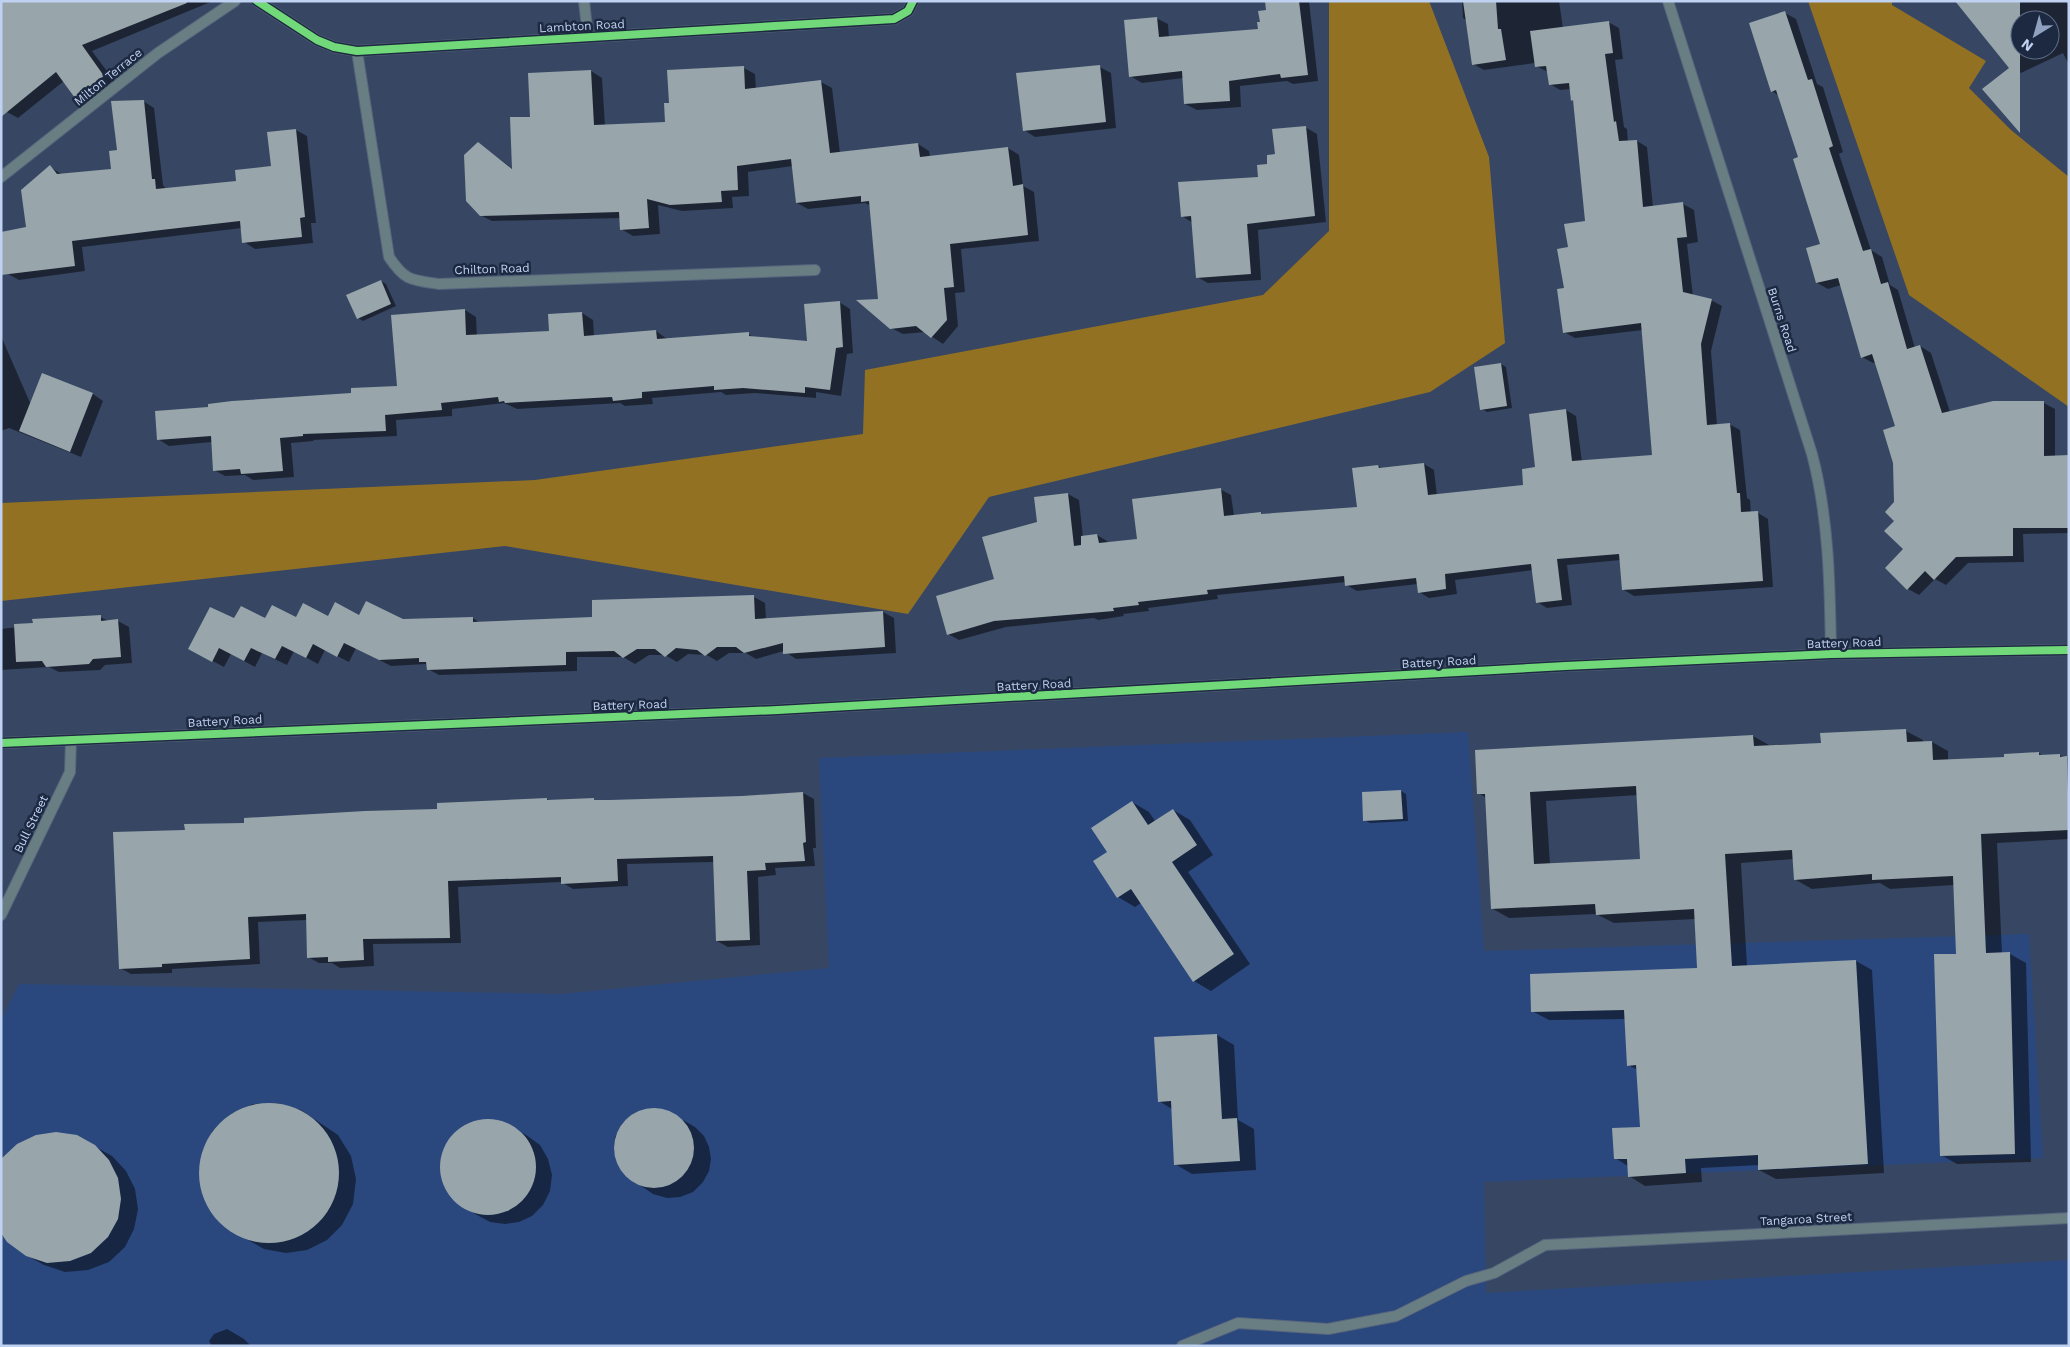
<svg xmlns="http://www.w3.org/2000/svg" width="2070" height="1347" font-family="'Work Sans',sans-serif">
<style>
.built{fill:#2a487e}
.forest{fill:#937123}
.shadow{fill:#0007;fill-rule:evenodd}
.building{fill:#98a5ab;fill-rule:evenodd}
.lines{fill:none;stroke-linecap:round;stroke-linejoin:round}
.service-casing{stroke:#56647c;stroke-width:12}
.minor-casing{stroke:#56647c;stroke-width:12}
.tertiary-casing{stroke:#56647c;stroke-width:12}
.service{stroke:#697e83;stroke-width:10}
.minor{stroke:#697e83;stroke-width:10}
.tertiary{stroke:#697e83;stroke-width:10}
.cycleway-casing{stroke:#1c2941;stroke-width:11}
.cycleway{stroke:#71d979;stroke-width:8}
.labels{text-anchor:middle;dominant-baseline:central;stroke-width:5;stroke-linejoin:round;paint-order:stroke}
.street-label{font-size:12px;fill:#c0d2f1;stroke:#1c2941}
</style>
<rect width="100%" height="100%" fill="#374763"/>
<path class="built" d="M 1468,732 L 1484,951 L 2029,934 L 2043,1158 L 1484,1182 L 1486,1293 L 2069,1260 L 2069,1346 L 1,1346 L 1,1022 L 19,984 L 561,994 L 829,968 L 819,758 Z"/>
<path class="forest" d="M 1329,1 L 1429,1 L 1489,157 L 1505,343 L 1430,392 L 989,497 L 908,614 L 505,546 L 1,601 L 1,503 L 535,480 L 863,434 L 865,370 L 1263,295 L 1329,231 Z
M 1808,1 L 1892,1 L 1892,5 L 1986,61 L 1969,88 L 2011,130 L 2069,177 L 2069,407 L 1909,295 Z"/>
<path class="shadow" d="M 1,1 L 213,1 L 92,51 L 115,82 L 87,103 L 76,97 L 64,81 L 18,118 L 7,112 Z
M 1266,1 L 1309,1 L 1318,81 L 1293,84 L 1287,81 L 1240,86 L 1241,107 L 1197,110 L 1185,104 L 1184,78 L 1142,83 L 1130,76 L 1156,18 L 1168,24 L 1169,37 L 1259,30 L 1267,11 Z
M 1462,1 L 1559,1 L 1563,28 L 1608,22 L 1619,28 L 1623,59 L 1615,60 L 1624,127 L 1627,129 L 1628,142 L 1637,141 L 1647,147 L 1653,207 L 1683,204 L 1694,210 L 1698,242 L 1687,244 L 1693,296 L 1711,300 L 1722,306 L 1711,351 L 1717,425 L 1729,424 L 1740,430 L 1747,498 L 1750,500 L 1751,513 L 1758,513 L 1768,519 L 1773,587 L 1634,596 L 1624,590 L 1621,560 L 1567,565 L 1572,605 L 1547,608 L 1537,602 L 1533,570 L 1455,580 L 1457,594 L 1429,598 L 1419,592 L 1418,584 L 1357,591 L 1346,585 L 1346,582 L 1217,595 L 1218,599 L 1148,608 L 1149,611 L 1123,614 L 1124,616 L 1098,620 L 1094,618 L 1006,627 L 959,640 L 948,634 L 995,580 L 1038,523 L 1068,494 L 1079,500 L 1083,537 L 1097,535 L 1107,541 L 1108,543 L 1139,540 L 1220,489 L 1231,495 L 1234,516 L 1358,508 L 1378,466 L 1383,469 L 1424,464 L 1434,470 L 1437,496 L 1525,486 L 1536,469 L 1566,410 L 1576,416 L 1582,462 L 1654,456 L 1643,330 L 1575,338 L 1564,332 L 1565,289 L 1569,248 L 1586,222 L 1575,101 L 1572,100 L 1571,89 L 1560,90 L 1550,84 L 1548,72 L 1536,66 L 1535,63 L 1484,70 L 1473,64 L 1467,21 L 1463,18 Z
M 1963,1 L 2066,1 L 2069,7 L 2069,65 L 2063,53 L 2021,73 L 2009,66 ZM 2020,20 L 2050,20 L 2050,50 L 2020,50 Z
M 1785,13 L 1796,19 L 1817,84 L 1823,87 L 1843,152 L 1839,154 L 1871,250 L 1882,257 L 1890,285 L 1898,290 L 1915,348 L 1920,346 L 1931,353 L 1950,412 L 2044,403 L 2055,409 L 2055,457 L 2069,457 L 2069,533 L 2023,534 L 2024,562 L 1968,563 L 1946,585 L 1935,579 L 1919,595 L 1908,589 L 1905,549 L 1896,521 L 1897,427 L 1876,362 L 1873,363 L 1862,357 L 1841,285 L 1828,289 L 1817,283 L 1822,245 L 1799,158 L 1779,96 L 1772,91 Z
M 1100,67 L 1111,73 L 1116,128 L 1035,137 L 1024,130 Z
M 744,68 L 755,74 L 756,89 L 821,82 L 832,88 L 840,153 L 918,144 L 929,151 L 930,157 L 1008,148 L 1019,155 L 1023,186 L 1034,192 L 1039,241 L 961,249 L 965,292 L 955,293 L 958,326 L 943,344 L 925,332 L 903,334 L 891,328 L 880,300 L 871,206 L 865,203 L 808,209 L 797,203 L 793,166 L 748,172 L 749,196 L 732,197 L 733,208 L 682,211 L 658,205 L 660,234 L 633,236 L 621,229 L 621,218 L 492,221 L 480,215 L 478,143 L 513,169 L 532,118 L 591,71 L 602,78 L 605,126 L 667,123 L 670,104 L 669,71 Z
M 143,101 L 154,108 L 163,185 L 166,189 L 238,182 L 272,167 L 269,133 L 296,130 L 307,136 L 316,223 L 311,223 L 313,243 L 255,249 L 244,242 L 242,228 L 82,247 L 85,271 L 19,280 L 8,274 L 50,167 L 63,175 L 112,170 L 119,151 Z
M 1305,127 L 1317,134 L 1326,222 L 1258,230 L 1261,280 L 1208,283 L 1197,277 L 1193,223 L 1182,216 L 1260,178 L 1276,155 Z
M 381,281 L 386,284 L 396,306 L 363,321 L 358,318 Z
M 839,302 L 850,309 L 853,353 L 847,354 L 841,396 L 816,392 L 816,398 L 755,393 L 726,395 L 721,392 L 652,398 L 653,404 L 625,406 L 620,403 L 517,409 L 504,403 L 452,409 L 452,416 L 396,420 L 397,436 L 313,440 L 314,441 L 291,443 L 294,477 L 253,480 L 245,475 L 225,476 L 214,470 L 212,442 L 169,446 L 158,439 L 352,394 L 398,387 L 465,310 L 476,317 L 477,336 L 550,332 L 549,315 L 582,313 L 593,320 L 594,336 L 656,331 L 667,339 L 748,334 L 755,338 L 808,343 Z
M 1,336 L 31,405 L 42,375 L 93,394 L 103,401 L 81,457 L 9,428 L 1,431 Z
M 1501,364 L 1506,367 L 1512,408 L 1487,412 L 1482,409 Z
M 754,597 L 765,603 L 766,620 L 883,612 L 894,618 L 896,653 L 796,659 L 784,651 L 756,659 L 746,653 L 729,653 L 717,661 L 707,655 L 688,654 L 677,662 L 665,655 L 649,655 L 635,664 L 623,657 L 577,657 L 577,671 L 439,675 L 428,669 L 426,664 L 391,666 L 356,648 L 349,662 L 325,650 L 318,664 L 294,651 L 287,665 L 262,653 L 255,667 L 231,654 L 224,667 L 201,655 L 235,620 L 359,616 L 402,620 L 473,618 L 480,623 L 593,618 L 593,601 Z
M 100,617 L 109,621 L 118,621 L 129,627 L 132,663 L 105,665 L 100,670 L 59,672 L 49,667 L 1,670 L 1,629 Z
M 1906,731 L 1923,740 L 1923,742 L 1932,742 L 1948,751 L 1948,761 L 2005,758 L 2039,753 L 2043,756 L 2059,755 L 2069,759 L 2069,839 L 1997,843 L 2002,954 L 2010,954 L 2026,963 L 2031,1162 L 1957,1164 L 1941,1155 L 1957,955 L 1954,885 L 1890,889 L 1880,883 L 1812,889 L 1796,880 L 1794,859 L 1741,863 L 1747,966 L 1856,961 L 1872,970 L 1884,1173 L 1776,1179 L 1759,1170 L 1759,1165 L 1701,1168 L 1702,1182 L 1645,1186 L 1629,1176 L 1628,1166 L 1615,1158 L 1641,1128 L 1638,1070 L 1628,1065 L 1626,1019 L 1549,1020 L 1532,1011 L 1698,969 L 1696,919 L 1614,923 L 1596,914 L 1509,918 L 1493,909 L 1486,798 L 1479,793 L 1753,736 L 1769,745 L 1822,744 ZM 1638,795 L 1642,861 L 1550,865 L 1546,801 Z
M 1401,791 L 1406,794 L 1408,821 L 1370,823 L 1364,820 L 1363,793 Z
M 803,793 L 814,799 L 816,848 L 813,848 L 815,866 L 775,868 L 776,875 L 758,877 L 760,945 L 728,947 L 717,941 L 714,862 L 627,864 L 628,886 L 573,889 L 561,882 L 458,887 L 461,943 L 373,944 L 374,966 L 340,968 L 332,963 L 319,963 L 308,957 L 307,920 L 258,922 L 260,964 L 172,969 L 172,973 L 131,974 L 120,968 L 186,831 L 246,824 L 439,810 L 547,799 L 551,802 L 594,800 L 596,801 L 742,797 Z
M 1132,802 L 1149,812 L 1155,821 L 1173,810 L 1190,820 L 1213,855 L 1188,872 L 1250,964 L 1211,991 L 1194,981 L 1141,903 L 1135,907 L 1118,897 L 1108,852 Z
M 1217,1035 L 1234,1045 L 1238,1120 L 1254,1129 L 1256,1170 L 1192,1174 L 1175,1164 L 1172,1109 L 1159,1101 Z
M 277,1103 L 301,1110 L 338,1135 L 351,1156 L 356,1179 L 353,1204 L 342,1225 L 327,1240 L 307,1250 L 286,1253 L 264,1249 L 227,1228 L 212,1212 L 202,1193 L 199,1171 L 203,1150 L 213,1130 L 231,1114 L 253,1104 Z
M 654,1109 L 667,1111 L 695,1127 L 704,1136 L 709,1147 L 711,1159 L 709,1171 L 703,1182 L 693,1192 L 680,1197 L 667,1198 L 653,1194 L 625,1175 L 617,1163 L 614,1150 L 615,1137 L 622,1124 L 631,1116 L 642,1111 Z
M 493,1121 L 509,1125 L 526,1135 L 540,1145 L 548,1159 L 552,1175 L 550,1191 L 543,1205 L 532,1216 L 519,1222 L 505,1224 L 490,1222 L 477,1215 L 460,1204 L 449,1194 L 443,1181 L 441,1166 L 443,1152 L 450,1139 L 462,1128 L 477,1122 Z
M 76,1136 L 112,1156 L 126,1171 L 135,1189 L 138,1209 L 134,1229 L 125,1247 L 109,1262 L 88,1270 L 65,1272 L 44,1265 L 26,1255 Z
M 227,1329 L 244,1339 L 251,1346 L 212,1346 L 209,1341 L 214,1334 Z"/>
<path class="building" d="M 1,1 L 186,1 L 187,3 L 82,45 L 104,76 L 75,98 L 56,72 L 1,117 Z
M 1265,1 L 1299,1 L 1308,75 L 1281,78 L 1280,74 L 1229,81 L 1230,101 L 1184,104 L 1182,71 L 1129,77 L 1124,20 L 1157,17 L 1159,37 L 1258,29 L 1257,22 L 1260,22 L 1258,11 L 1266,10 Z
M 1463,1 L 1496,1 L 1498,29 L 1501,29 L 1506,60 L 1472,65 Z
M 1955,1 L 2020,1 L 2020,133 L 1982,89 L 2009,68 Z
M 1785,11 L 1808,80 L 1812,79 L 1833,146 L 1829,148 L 1863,251 L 1871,249 L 1881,284 L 1888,282 L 1907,349 L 1920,345 L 1942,413 L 1993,401 L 2044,401 L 2044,456 L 2069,455 L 2069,528 L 2013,528 L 2013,556 L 1956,557 L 1934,580 L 1925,571 L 1907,590 L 1885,568 L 1903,549 L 1884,531 L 1894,521 L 1885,512 L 1894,502 L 1893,463 L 1883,430 L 1895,426 L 1872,354 L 1861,358 L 1838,278 L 1816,283 L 1806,248 L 1820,244 L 1793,159 L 1798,157 L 1776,90 L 1771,92 L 1749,23 Z
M 1609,21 L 1613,53 L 1605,54 L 1614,122 L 1616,121 L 1619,141 L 1637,140 L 1643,207 L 1683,202 L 1687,237 L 1677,238 L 1683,292 L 1712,299 L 1701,344 L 1707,425 L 1730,423 L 1737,493 L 1740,493 L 1741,512 L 1758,511 L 1763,581 L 1622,590 L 1619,554 L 1557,559 L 1562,600 L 1536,603 L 1531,564 L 1445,574 L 1446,589 L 1418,593 L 1416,578 L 1345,586 L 1344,576 L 1207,590 L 1208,594 L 1138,602 L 1139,605 L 1113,608 L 1114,611 L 994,621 L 947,635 L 936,596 L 994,579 L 982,537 L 1037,522 L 1034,497 L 1068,493 L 1074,546 L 1081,545 L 1081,536 L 1097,534 L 1099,543 L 1137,539 L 1132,499 L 1221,488 L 1224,516 L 1261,512 L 1261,514 L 1357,507 L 1352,468 L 1378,465 L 1379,468 L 1424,463 L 1428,495 L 1523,485 L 1522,469 L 1535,467 L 1529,414 L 1566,409 L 1572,461 L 1652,455 L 1641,323 L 1563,333 L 1557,289 L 1564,288 L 1557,249 L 1568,247 L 1564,224 L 1585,221 L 1573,100 L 1571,101 L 1569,83 L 1549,85 L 1546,66 L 1535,67 L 1530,31 Z
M 1100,65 L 1106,122 L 1023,131 L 1016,73 Z
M 744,66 L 745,89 L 821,80 L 830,153 L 918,143 L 920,157 L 1008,147 L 1013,186 L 1023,184 L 1028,235 L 950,244 L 954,287 L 944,288 L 947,320 L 931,338 L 916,326 L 890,329 L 856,300 L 878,299 L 869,201 L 861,202 L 861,196 L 796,203 L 791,159 L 737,166 L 738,190 L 721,191 L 722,202 L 670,205 L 647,199 L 649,228 L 620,230 L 619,212 L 480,216 L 466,201 L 464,155 L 478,142 L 512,169 L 510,117 L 530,117 L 528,73 L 591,70 L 594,125 L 665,122 L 664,103 L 669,103 L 667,70 Z
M 144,100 L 152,179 L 155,179 L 156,189 L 236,181 L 235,170 L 271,166 L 267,132 L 296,129 L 305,217 L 300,218 L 302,237 L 242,243 L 240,221 L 161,230 L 72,241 L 75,266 L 1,275 L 1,232 L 26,227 L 21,190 L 50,165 L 57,174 L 111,169 L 109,151 L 117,150 L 111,101 Z
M 1306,126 L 1315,216 L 1247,224 L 1251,274 L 1196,278 L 1191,216 L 1181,217 L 1178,182 L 1258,177 L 1257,165 L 1267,164 L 1267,155 L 1275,154 L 1272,129 Z
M 381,280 L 391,304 L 357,319 L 346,295 Z
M 840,301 L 843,347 L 836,348 L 830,390 L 805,387 L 805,393 L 743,388 L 714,390 L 714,386 L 642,392 L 642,398 L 613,401 L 612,397 L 505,403 L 504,401 L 499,402 L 498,397 L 441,403 L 442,410 L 385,415 L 386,431 L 303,434 L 303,436 L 280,438 L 283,471 L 241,474 L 240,469 L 213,471 L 211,436 L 157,440 L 155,411 L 208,407 L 208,404 L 232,401 L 351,393 L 351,388 L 397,386 L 391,315 L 465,309 L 466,335 L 549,331 L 548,314 L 582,312 L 584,336 L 656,330 L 657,339 L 749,332 L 749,336 L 807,341 L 804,304 Z
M 1501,363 L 1507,406 L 1480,410 L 1474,367 Z
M 42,373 L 93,393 L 70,452 L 19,431 Z
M 754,595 L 755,619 L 883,611 L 885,647 L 783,654 L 783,643 L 744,653 L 736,647 L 717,647 L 705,656 L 697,650 L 676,648 L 665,657 L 655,649 L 637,649 L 623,658 L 614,651 L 566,652 L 566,665 L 427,670 L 426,662 L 419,662 L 419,658 L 379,660 L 344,643 L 337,657 L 313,644 L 306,658 L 282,646 L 275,659 L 251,648 L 244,661 L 219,648 L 212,662 L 188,649 L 210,607 L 234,618 L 241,606 L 265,618 L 272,605 L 296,617 L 303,603 L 328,616 L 335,602 L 359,615 L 366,601 L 403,619 L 473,617 L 473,622 L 592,617 L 592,600 Z
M 101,615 L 101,621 L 118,619 L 121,657 L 93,659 L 89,664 L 46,667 L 42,661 L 16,662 L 14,624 L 33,623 L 32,619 Z
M 1906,729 L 1907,742 L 1932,741 L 1933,760 L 2004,757 L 2004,754 L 2039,752 L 2039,755 L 2060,754 L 2060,757 L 2067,756 L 2069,830 L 1981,834 L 1986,953 L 2010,952 L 2015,1154 L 1940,1156 L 1934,954 L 1956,954 L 1953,876 L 1872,880 L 1872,874 L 1794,880 L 1792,850 L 1725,854 L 1732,966 L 1856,960 L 1868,1164 L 1758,1170 L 1758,1155 L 1685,1159 L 1686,1173 L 1628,1177 L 1627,1159 L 1614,1159 L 1612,1128 L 1640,1127 L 1636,1065 L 1627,1066 L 1624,1010 L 1531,1012 L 1530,974 L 1697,968 L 1694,909 L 1596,915 L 1595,904 L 1491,909 L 1485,794 L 1477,794 L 1475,750 L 1753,735 L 1754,746 L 1821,743 L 1820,733 ZM 1636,786 L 1640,859 L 1534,864 L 1530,792 Z
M 1401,790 L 1403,819 L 1363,821 L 1362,792 Z
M 803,792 L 806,842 L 803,843 L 805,861 L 765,863 L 766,870 L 747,871 L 750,940 L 716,941 L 713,856 L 617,859 L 618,881 L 561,884 L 561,877 L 448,881 L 450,938 L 363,939 L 364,960 L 328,962 L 328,957 L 307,958 L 306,914 L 248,917 L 250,959 L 162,964 L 162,967 L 119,969 L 113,832 L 185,830 L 184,824 L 244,823 L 244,818 L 365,811 L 437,809 L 437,803 L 547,798 L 547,800 L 594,798 L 594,800 L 610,800 L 742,796 Z
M 1132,801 L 1148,825 L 1173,809 L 1197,845 L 1172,862 L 1234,954 L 1193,982 L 1131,889 L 1117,898 L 1093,861 L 1107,852 L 1091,828 Z
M 1217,1034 L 1222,1119 L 1237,1118 L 1240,1161 L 1174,1165 L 1171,1101 L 1158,1102 L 1154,1037 Z
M199 1173a70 70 0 1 1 140 0a70 70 0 1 1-140 0Z
M614 1148a40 40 0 1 1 80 0a40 40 0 1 1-80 0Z
M440 1167a48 48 0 1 1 96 0a48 48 0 1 1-96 0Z
M 56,1132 L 77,1135 L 95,1145 L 109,1160 L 118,1178 L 121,1199 L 118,1219 L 108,1237 L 91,1253 L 70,1261 L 47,1263 L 26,1256 L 7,1242 L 1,1233 L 1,1159 L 17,1144 L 36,1135 Z"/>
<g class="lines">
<defs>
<path id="service" d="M 1182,1346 L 1238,1323 L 1328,1329 L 1396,1316 L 1466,1281 L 1494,1273 L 1545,1245"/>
<path id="minor" d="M 257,1 L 317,40 L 334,47 L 357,51 L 894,19 L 908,11 L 913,1
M 584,1 L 588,37
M 1668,1 L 1812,454 C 1829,518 1830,587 1831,654
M 357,51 L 389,257 C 405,281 411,280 439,284 L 815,270
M 1,177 L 158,53 L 235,1
M 1,915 L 70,772 L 71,740
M 1545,1245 L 2069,1218"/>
<path id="tertiary" d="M 1,743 L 778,710 L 1565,666 L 1831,654 L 2069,650"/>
</defs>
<use href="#service" class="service-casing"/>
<use href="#minor" class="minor-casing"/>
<use href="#tertiary" class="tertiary-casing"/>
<use href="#service" class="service"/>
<use href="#minor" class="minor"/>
<use href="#tertiary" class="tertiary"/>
<defs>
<path id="cycleway" d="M 257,1 L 317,40 L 334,47 L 357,51 L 894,19 L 908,11 L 913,1
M 1,743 L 778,710 L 1565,666 L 1831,654 L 2069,650"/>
</defs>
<use href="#cycleway" class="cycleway-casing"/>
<use href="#cycleway" class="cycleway"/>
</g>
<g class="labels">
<g class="street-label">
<text transform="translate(582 26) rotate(-3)">Lambton Road</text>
<text transform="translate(108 77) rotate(-39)">Milton Terrace</text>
<text transform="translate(492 269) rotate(-2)">Chilton Road</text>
<text transform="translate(1782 320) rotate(72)">Burns Road</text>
<text transform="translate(1844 643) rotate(-2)">Battery Road</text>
<text transform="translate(1439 662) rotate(-3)">Battery Road</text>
<text transform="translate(1034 685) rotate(-3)">Battery Road</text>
<text transform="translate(630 705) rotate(-2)">Battery Road</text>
<text transform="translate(225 721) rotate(-3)">Battery Road</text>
<text transform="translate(31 824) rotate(-64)">Bull Street</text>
<text transform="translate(1806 1219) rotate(-3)">Tangaroa Street</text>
</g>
</g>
<rect width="2070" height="1347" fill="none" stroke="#c0d2f1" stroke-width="5"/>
<g transform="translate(2035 35) rotate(217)"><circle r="24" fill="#1c2941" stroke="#5e6d87"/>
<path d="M0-4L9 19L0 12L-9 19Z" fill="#90a1bf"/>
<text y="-8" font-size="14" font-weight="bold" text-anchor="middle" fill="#c0d2f1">N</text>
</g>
</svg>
